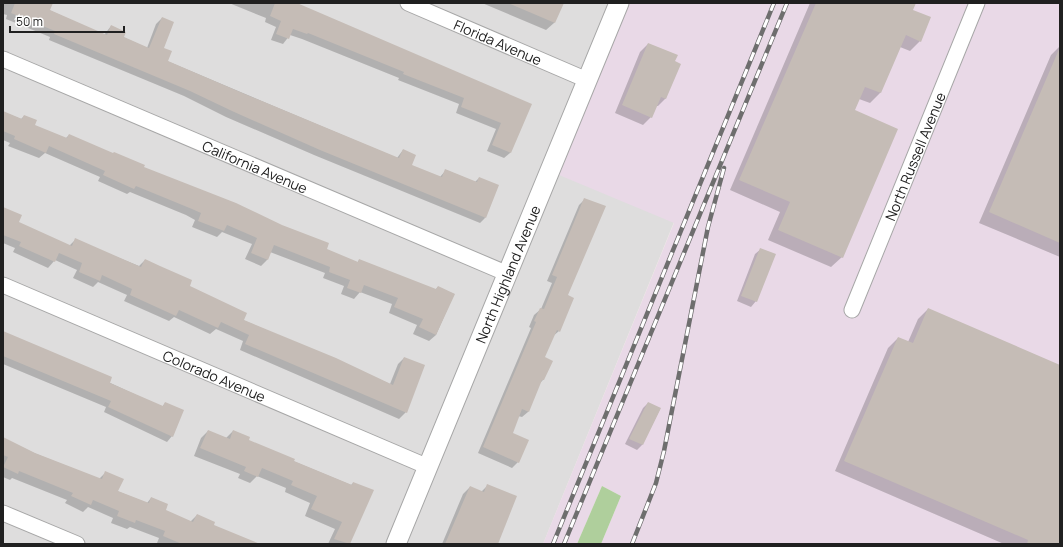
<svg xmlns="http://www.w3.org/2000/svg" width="1063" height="547" font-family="Manrope,sans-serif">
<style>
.residential{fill:#dedddd}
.industrial{fill:#e9d9e7}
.forest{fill:#afcf9c}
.shadow{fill:#0003}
.building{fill:#c5bcb6}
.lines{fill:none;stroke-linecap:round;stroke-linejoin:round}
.minor-casing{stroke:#a7a7a7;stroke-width:17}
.tertiary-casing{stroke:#a7a7a7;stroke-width:21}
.minor{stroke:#fff;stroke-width:15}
.tertiary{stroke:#fff;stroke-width:19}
.rail-casing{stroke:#6e6e6e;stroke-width:4.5}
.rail{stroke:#fff;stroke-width:3;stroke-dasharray:9;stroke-linecap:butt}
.labels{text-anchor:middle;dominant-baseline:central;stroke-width:4;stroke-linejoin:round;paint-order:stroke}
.street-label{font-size:14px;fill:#202020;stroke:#fff}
</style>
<rect width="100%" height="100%" fill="#f0ece7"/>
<path class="residential" d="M 3,3 L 628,3 L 559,174 L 674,222 L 543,544 L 3,544 Z"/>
<path class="industrial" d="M 628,3 L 1060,3 L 1060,544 L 601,544 L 621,496 L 602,486 L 577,544 L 543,544 L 674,223 L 559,175 Z"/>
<path class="forest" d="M 602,486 L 621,496 L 601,544 L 577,544 Z"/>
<path class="shadow" d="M 3,3 L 51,3 L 49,10 L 104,35 L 111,26 L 123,37 L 147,48 L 156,24 L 162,18 L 163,48 L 167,61 L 397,158 L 403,150 L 411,166 L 440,177 L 446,170 L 475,182 L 479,178 L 485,218 L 480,223 L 314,155 L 226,117 L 184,96 L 49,40 L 50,37 L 6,19 L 7,15 L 3,14 Z
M 229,3 L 295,3 L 530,105 L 510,153 L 504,158 L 487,151 L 496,129 L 456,113 L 459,104 L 398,80 L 399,78 L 302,39 L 290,35 L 283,44 L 271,40 L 276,27 L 265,22 L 266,18 Z
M 482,3 L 562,3 L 554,23 L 546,30 Z
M 810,3 L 915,3 L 912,10 L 920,41 L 910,51 L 900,47 L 880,93 L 870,103 L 859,99 L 854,111 L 842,257 L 831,267 L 768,240 L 780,212 L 730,190 Z
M 648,44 L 674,62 L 666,98 L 658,106 L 656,106 L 651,117 L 643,125 L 615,113 L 640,52 Z
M 1060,46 L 1060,257 L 979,223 L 1051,55 Z
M 3,112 L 21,119 L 24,116 L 34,126 L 65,139 L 69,135 L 357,263 L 359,260 L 435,290 L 438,287 L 454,294 L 436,335 L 429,341 L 413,334 L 417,325 L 389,313 L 392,304 L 360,292 L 354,299 L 341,294 L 344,286 L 323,278 L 325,273 L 270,252 L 267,260 L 261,266 L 245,259 L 252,244 L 222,232 L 217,237 L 192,227 L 195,220 L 186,215 L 130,192 L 127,194 L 98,181 L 100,177 L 45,153 L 39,158 L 8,146 L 10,143 L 3,140 Z
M 585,199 L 559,331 L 552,337 L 543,357 L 543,380 L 539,384 L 528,412 L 522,417 L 518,416 L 511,433 L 518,462 L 512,468 L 478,453 L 531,328 L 529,327 L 534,315 L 541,309 L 552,283 L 547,281 L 579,205 Z
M 3,208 L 17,222 L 69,246 L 75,240 L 139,266 L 145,260 L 243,320 L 390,384 L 398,364 L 404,358 L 424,366 L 406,412 L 399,419 L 240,350 L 243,341 L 216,329 L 210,334 L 174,317 L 169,321 L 124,301 L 127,295 L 98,282 L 93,287 L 73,278 L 77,270 L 55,260 L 48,268 L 13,252 L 15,248 L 3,243 Z
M 761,249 L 756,301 L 751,307 L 737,301 L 755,254 Z
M 928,309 L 1060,366 L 1060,544 L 1004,544 L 835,471 L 888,348 L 898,338 L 908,342 L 918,319 Z
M 3,333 L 162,407 L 165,403 L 172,436 L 167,442 L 104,412 L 106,407 L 3,364 Z
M 648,403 L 660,409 L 642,445 L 637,450 L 625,444 L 643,408 Z
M 208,431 L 226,438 L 233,431 L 247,440 L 293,461 L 351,485 L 353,483 L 372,491 L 349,544 L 328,544 L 335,529 L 305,516 L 310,503 L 285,492 L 286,488 L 257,476 L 250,483 L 238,478 L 240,474 L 194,456 L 201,438 Z
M 3,438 L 34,453 L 99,479 L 106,472 L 117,491 L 147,503 L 151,498 L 165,511 L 190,522 L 197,515 L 213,526 L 249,544 L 159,544 L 157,543 L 159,538 L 130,527 L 127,529 L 111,523 L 113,518 L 88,507 L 83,512 L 65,503 L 67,500 L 12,478 L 10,480 L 3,477 Z
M 488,485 L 497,544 L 442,544 L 463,494 L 470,487 L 481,492 Z"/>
<path class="building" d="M 15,3 L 53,3 L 50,10 L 107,35 L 111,25 L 126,32 L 124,37 L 149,48 L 162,17 L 174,22 L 164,48 L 172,51 L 168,61 L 240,92 L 399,158 L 403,149 L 416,155 L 412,165 L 442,177 L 445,169 L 477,182 L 479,177 L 499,185 L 486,218 L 320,150 L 232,111 L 190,91 L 54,34 L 55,31 L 11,13 Z
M 275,3 L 297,3 L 532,104 L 511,153 L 492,145 L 501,123 L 461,107 L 464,98 L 403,74 L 404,72 L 308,33 L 307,34 L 293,29 L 289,39 L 276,34 L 281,21 L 270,16 Z
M 508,3 L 564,3 L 555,23 Z
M 816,3 L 916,3 L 913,10 L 931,17 L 921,42 L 906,35 L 881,93 L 865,87 L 855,110 L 898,129 L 843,258 L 778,230 L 790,202 L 739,180 Z
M 648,43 L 678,55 L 675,61 L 681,64 L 666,99 L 661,97 L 652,118 L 622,105 Z
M 1060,47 L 1060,243 L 989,212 Z
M 3,111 L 22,119 L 24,115 L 37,120 L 35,125 L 67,138 L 69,134 L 113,153 L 114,152 L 145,165 L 144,167 L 236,203 L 282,225 L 329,243 L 327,249 L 358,262 L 359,259 L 436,289 L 438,286 L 455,294 L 436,335 L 419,327 L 423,319 L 394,307 L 398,298 L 364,285 L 361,293 L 347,288 L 350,280 L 329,272 L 330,267 L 274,245 L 268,260 L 251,253 L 257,238 L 227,225 L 224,231 L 198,221 L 201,213 L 192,209 L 136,186 L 134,189 L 103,175 L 105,171 L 49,146 L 46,153 L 14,139 L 15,136 L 3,131 Z
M 584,198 L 606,206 L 568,295 L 574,298 L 560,332 L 557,330 L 545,357 L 553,361 L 544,380 L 542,380 L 529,412 L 522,409 L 513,433 L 529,440 L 519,463 L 483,447 L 536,322 L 534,321 L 540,308 L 544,309 L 557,277 L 552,275 Z
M 3,207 L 22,215 L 19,222 L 72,246 L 75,238 L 141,267 L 145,259 L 160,266 L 192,280 L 190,286 L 247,313 L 244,320 L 336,358 L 393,385 L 404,357 L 425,365 L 407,413 L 245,344 L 249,335 L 221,322 L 218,328 L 179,310 L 176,316 L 130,295 L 132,289 L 102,275 L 100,281 L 79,272 L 82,263 L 59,253 L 55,262 L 19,246 L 21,242 L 3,235 Z
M 760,248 L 776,254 L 757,302 L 741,296 Z
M 928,308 L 1060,365 L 1060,544 L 1027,544 L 1028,540 L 844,461 L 898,337 L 913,343 Z
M 3,331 L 112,377 L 110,383 L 163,406 L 165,402 L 184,410 L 173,437 L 108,407 L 111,401 L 3,356 Z
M 648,402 L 661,408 L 643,445 L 629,439 Z
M 208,430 L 230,439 L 233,430 L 250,437 L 249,440 L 295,459 L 294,461 L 352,485 L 353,482 L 374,490 L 350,544 L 334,539 L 342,522 L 311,509 L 317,496 L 291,485 L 293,481 L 262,468 L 258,477 L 244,471 L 246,467 L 200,448 Z
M 3,437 L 35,453 L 102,479 L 105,471 L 124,479 L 118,491 L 149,503 L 151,497 L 168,504 L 166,510 L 193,522 L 197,514 L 215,522 L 214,525 L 260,544 L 182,544 L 163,536 L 165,531 L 136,520 L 135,523 L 117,516 L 119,511 L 93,500 L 91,505 L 71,496 L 73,493 L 19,471 L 18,474 L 3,467 L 8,457 L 3,455 Z
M 487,484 L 517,496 L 498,544 L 445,544 L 470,486 L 484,492 Z"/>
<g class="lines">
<defs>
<g id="minor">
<path id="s1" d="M 408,3 L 587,80"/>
<path id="s2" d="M 3,59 L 508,274"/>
<path id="s3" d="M 3,285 L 426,466"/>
<path id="s4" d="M 852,310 L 977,3"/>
<path d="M 3,513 L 77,544"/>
</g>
<g id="tertiary">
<path id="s5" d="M 396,544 L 619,3"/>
</g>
</defs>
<use href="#minor" class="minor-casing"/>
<use href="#tertiary" class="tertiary-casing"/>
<use href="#minor" class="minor"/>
<use href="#tertiary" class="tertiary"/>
<defs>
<path id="rail" d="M 553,544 L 774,3
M 564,544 L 787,3
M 632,544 L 656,483 L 664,451 L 708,227 L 724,168"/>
</defs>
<use href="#rail" class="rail-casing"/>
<use href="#rail" class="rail"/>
</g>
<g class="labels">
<g class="street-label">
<text stroke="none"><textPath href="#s1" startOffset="98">Florida Avenue</textPath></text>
<text stroke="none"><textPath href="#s4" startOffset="166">North Russell Avenue</textPath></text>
<text stroke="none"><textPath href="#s2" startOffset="274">California Avenue</textPath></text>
<text stroke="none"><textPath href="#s5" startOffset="292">North Highland Avenue</textPath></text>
<text stroke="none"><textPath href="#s3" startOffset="230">Colorado Avenue</textPath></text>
</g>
</g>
<rect width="1063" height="547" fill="none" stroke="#202020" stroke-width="8"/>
<path d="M10 26v6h114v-6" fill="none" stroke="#202020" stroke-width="2"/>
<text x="16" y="26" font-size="12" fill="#202020" stroke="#ffffff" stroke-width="3" paint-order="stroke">50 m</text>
</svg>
